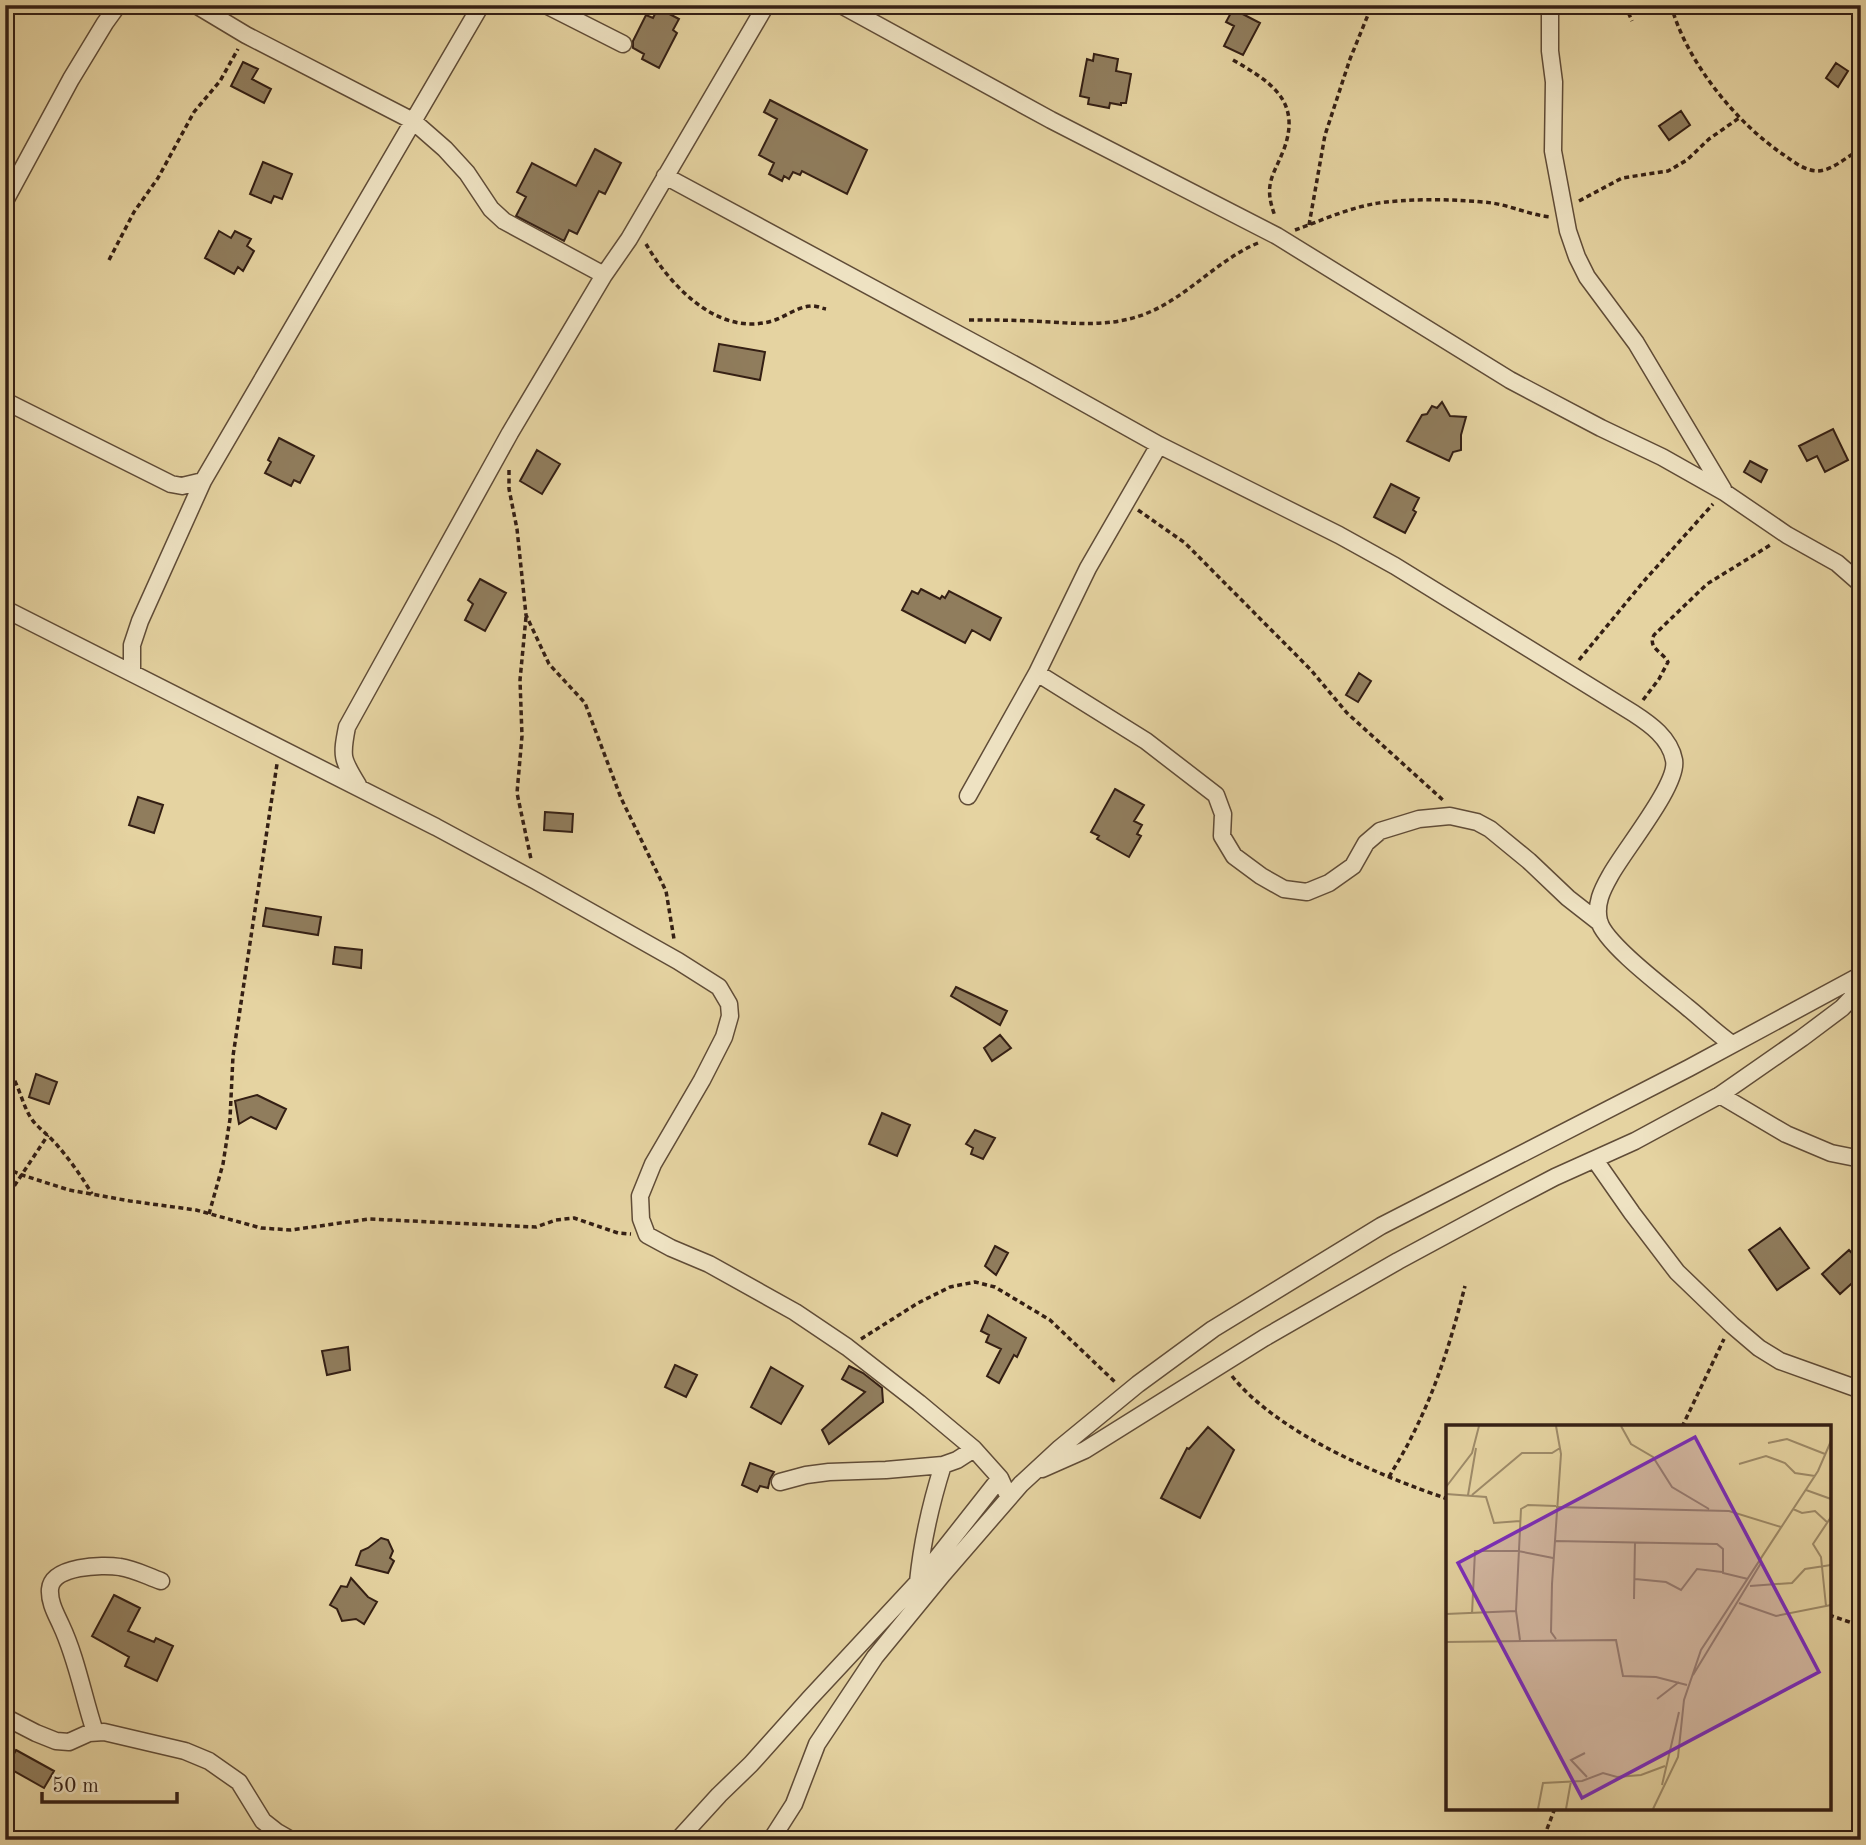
<svg xmlns="http://www.w3.org/2000/svg" width="1866" height="1845" font-family="'Old Standard TT',serif">
<style>
.building{fill:#907d5d;stroke:#341f14;stroke-width:2}
.lines{fill:none;stroke-linecap:round;stroke-linejoin:round}
.street-casing{stroke:#604c37;stroke-width:19}
.path{stroke:#341f14;stroke-width:3.5;stroke-dasharray:5 3.5;stroke-linecap:butt}
.street{stroke:#eee2c2;stroke-width:16}
.inset-road{fill:none;stroke:#9e8b69;stroke-width:2}
.view{fill:#7b2cbf;fill-opacity:0.15;stroke:#7b2cbf;stroke-width:3.5}
.inset-edge{fill:none;stroke:#341f14;stroke-width:3.5}
</style>
<rect width="100%" height="100%" fill="#e5d3a1"/>
<filter id="stains"><feTurbulence type="fractalNoise" baseFrequency=".00286" numOctaves="4"/><feColorMatrix values="0 0 0 0 .2 0 0 0 0 .09 0 0 0 0 .02 0 0 0 .5 -.17"/></filter>
<radialGradient id="worn" r=".72"><stop offset=".6" stop-color="#630" stop-opacity="0"/><stop offset="1" stop-color="#630" stop-opacity=".3"/></radialGradient>
<path class="building" d="M 658,8 L 679,19 L 673,30 L 677,33 L 659,68 L 642,59 L 644,54 L 633,48 L 633,41 L 646,15 L 653,18 Z
M 1233,9 L 1260,23 L 1243,55 L 1224,46 L 1234,26 L 1226,22 Z
M 1094,54 L 1118,59 L 1116,71 L 1131,74 L 1126,103 L 1121,103 L 1121,105 L 1110,103 L 1109,108 L 1088,104 L 1089,98 L 1080,96 L 1087,59 L 1093,61 Z
M 243,62 L 258,69 L 252,79 L 271,89 L 264,103 L 231,86 Z
M 1836,63 L 1848,71 L 1838,87 L 1826,78 Z
M 770,100 L 867,150 L 847,194 L 802,171 L 800,175 L 793,172 L 789,179 L 784,176 L 782,181 L 769,174 L 774,163 L 759,155 L 777,119 L 764,112 Z
M 1681,111 L 1690,125 L 1669,140 L 1659,126 Z
M 595,149 L 621,163 L 605,194 L 599,191 L 577,234 L 569,230 L 564,241 L 516,216 L 526,197 L 517,192 L 532,163 L 576,186 Z
M 263,162 L 292,174 L 282,199 L 274,196 L 271,203 L 250,194 Z
M 219,231 L 231,238 L 235,231 L 251,239 L 247,246 L 254,251 L 243,271 L 238,267 L 234,274 L 205,258 Z
M 719,344 L 765,352 L 760,380 L 714,371 Z
M 1442,402 L 1450,416 L 1466,417 L 1461,435 L 1461,450 L 1453,452 L 1449,461 L 1407,441 L 1422,415 L 1427,414 L 1432,406 L 1437,408 Z
M 1833,429 L 1848,460 L 1825,472 L 1817,456 L 1807,461 L 1799,446 Z
M 279,438 L 314,456 L 300,483 L 294,480 L 291,486 L 265,473 L 271,462 L 268,460 Z
M 537,450 L 560,464 L 542,494 L 520,481 Z
M 1750,461 L 1767,470 L 1761,482 L 1744,472 Z
M 1391,484 L 1419,498 L 1413,510 L 1416,512 L 1405,533 L 1374,517 Z
M 480,579 L 506,593 L 485,631 L 465,620 L 473,604 L 468,600 Z
M 921,589 L 940,599 L 942,596 L 945,598 L 949,591 L 1001,618 L 990,640 L 972,630 L 965,643 L 902,610 L 912,591 L 918,594 Z
M 1359,673 L 1371,681 L 1358,702 L 1346,695 Z
M 1115,789 L 1144,805 L 1134,821 L 1142,825 L 1137,834 L 1141,836 L 1129,857 L 1097,839 L 1099,836 L 1091,832 Z
M 138,797 L 163,805 L 154,833 L 129,825 Z
M 545,812 L 573,814 L 572,832 L 544,830 Z
M 266,908 L 321,917 L 318,935 L 263,926 Z
M 335,947 L 362,950 L 361,968 L 333,964 Z
M 956,987 L 1007,1011 L 1000,1025 L 951,996 Z
M 1000,1035 L 1011,1048 L 992,1061 L 984,1048 Z
M 36,1074 L 57,1082 L 49,1104 L 29,1097 Z
M 257,1095 L 286,1109 L 276,1129 L 251,1117 L 239,1124 L 235,1101 Z
M 882,1113 L 910,1125 L 897,1156 L 869,1144 Z
M 975,1130 L 995,1138 L 983,1159 L 971,1154 L 973,1148 L 966,1144 Z
M 1780,1228 L 1809,1268 L 1777,1290 L 1749,1250 Z
M 995,1246 L 1008,1253 L 996,1275 L 985,1266 Z
M 1849,1250 L 1861,1263 L 1861,1275 L 1840,1294 L 1822,1274 Z
M 988,1315 L 1026,1338 L 1017,1357 L 1014,1355 L 999,1383 L 987,1376 L 1001,1349 L 986,1342 L 989,1335 L 981,1331 Z
M 348,1347 L 350,1370 L 327,1375 L 322,1351 Z
M 675,1365 L 697,1375 L 686,1397 L 665,1387 Z
M 849,1366 L 863,1373 L 882,1388 L 883,1402 L 829,1444 L 822,1430 L 865,1392 L 842,1379 Z
M 771,1367 L 803,1386 L 781,1424 L 751,1407 Z
M 1208,1427 L 1234,1450 L 1200,1518 L 1161,1498 L 1187,1448 L 1189,1449 Z
M 750,1463 L 774,1472 L 770,1479 L 768,1488 L 760,1486 L 757,1492 L 742,1485 Z
M 381,1538 L 388,1540 L 393,1551 L 390,1558 L 394,1561 L 388,1573 L 356,1565 L 361,1551 L 368,1548 Z
M 351,1578 L 368,1597 L 377,1602 L 364,1624 L 356,1619 L 342,1621 L 337,1609 L 330,1605 L 341,1586 L 347,1587 Z
M 114,1595 L 140,1608 L 128,1631 L 154,1642 L 156,1638 L 173,1646 L 157,1681 L 125,1666 L 129,1657 L 92,1636 Z
M 16,1750 L 54,1771 L 44,1788 L 7,1767 Z"/>
<g class="lines">
<defs>
<path id="street" d="M 196,5 L 246,35 L 413,121 L 445,149 L 467,173 L 491,209 L 504,221 L 604,275
M 546,5 L 623,44
M 841,5 L 1051,120 L 1277,236 L 1510,380 L 1601,428 L 1662,457 L 1724,492 L 1787,535 L 1837,563 L 1861,584
M 1550,5 L 1550,51 L 1554,82 L 1553,151 L 1568,231 L 1577,257 L 1587,277 L 1636,343 L 1723,489
M 665,176 L 1032,374 L 1159,445 L 1339,535 L 1395,566 L 1633,713 C 1650,724 1670,738 1674,760 C 1679,784 1624,850 1610,876 C 1602,890 1595,904 1599,921 C 1605,944 1667,990 1687,1007 C 1702,1019 1716,1033 1732,1044
M 5,201 L 71,79 L 105,23 L 118,5
M 5,401 L 171,484 L 182,486 L 203,481
M 5,609 L 436,827 L 536,881 L 678,961 L 719,987 L 729,1004 L 730,1016 L 724,1037 L 702,1080 L 653,1164 L 640,1196 L 641,1219 L 647,1235 L 671,1248 L 709,1264 L 795,1312 L 847,1347 L 919,1403 L 974,1449 L 1000,1478 L 1009,1498
M 132,673 L 132,645 L 140,621 L 203,481 L 481,5
M 1037,673 L 1146,741 L 1216,795 L 1223,814 L 1222,836 L 1234,856 L 1261,876 L 1284,889 L 1307,892 L 1329,883 L 1353,866 L 1366,843 L 1380,831 L 1419,819 L 1450,816 L 1477,822 L 1490,829 L 1529,861 L 1568,898 L 1600,923
M 358,785 C 342,759 341,757 347,727 L 510,433 L 604,275 L 629,239 L 766,5
M 968,796 L 1037,673 L 1088,568 L 1159,445
M 1720,1095 L 1786,1134 L 1831,1153 L 1861,1159
M 1595,1160 L 1632,1213 L 1677,1272 L 1732,1325 L 1759,1348 L 1780,1361 L 1861,1390
M 1042,1469 L 1085,1450 L 1264,1338 L 1398,1261 L 1511,1200 L 1555,1177 L 1635,1141 L 1720,1095 L 1802,1038 L 1842,1008 L 1861,988
M 780,1482 L 806,1475 L 829,1472 L 886,1470 L 943,1465 L 957,1460 L 974,1449
M 918,1582 C 922,1542 931,1503 943,1465
M 5,1717 L 36,1733 L 56,1741 L 69,1742 L 89,1733 L 104,1732 L 185,1751 L 209,1761 L 239,1782 L 263,1821 L 277,1832 L 291,1840
M 95,1732 C 83,1696 77,1659 61,1625 C 56,1614 49,1602 50,1589 C 52,1566 102,1564 120,1567 C 134,1569 147,1576 161,1581
M 678,1840 L 719,1795 L 751,1764 L 810,1698 L 918,1582 L 1000,1478
M 771,1840 L 794,1804 L 817,1744 L 875,1657 L 943,1574 L 1021,1484 L 1060,1448 L 1138,1384 L 1213,1329 L 1381,1226 L 1689,1068 L 1861,975"/>
</defs>
<use href="#street" class="street-casing"/>
<path class="path" d="M 1625,5 L 1632,21
M 1671,5 C 1686,61 1736,123 1784,155 C 1794,162 1805,171 1818,171 C 1834,170 1847,156 1861,149
M 1233,60 C 1269,81 1302,100 1284,149 C 1273,177 1263,184 1275,216
M 1579,201 L 1622,178 L 1668,171 L 1687,160 L 1709,139 L 1739,118
M 1309,225 L 1325,135 L 1350,59 L 1372,5
M 1295,230 C 1320,221 1346,209 1373,204 C 1405,198 1460,199 1492,203 C 1512,206 1530,215 1551,217
M 646,244 C 671,287 720,339 775,320 C 786,316 798,307 810,306 C 815,305 821,308 826,309
M 109,260 L 134,212 L 158,178 L 194,112 L 220,81 L 238,49
M 969,320 C 991,320 1012,320 1034,321 C 1071,323 1109,328 1145,314 C 1188,297 1217,260 1258,243
M 509,470 L 509,489 L 517,529 L 526,615 L 549,664 L 585,703 L 621,798 L 666,891 L 674,939
M 1138,510 L 1185,543 L 1311,670 L 1347,713 L 1444,801
M 526,617 L 520,680 L 522,736 L 517,793 L 531,859
M 1579,660 L 1644,581 L 1713,504
M 1643,700 L 1659,679 L 1668,662 C 1663,652 1647,648 1654,635 L 1707,584 L 1772,544
M 5,1067 C 20,1082 21,1105 33,1121 C 40,1129 49,1136 57,1145 C 70,1160 82,1177 92,1194
M 5,1168 L 22,1175 L 69,1190 L 130,1201 L 196,1210 L 261,1228 L 291,1230 L 369,1219 L 536,1227 L 556,1220 L 574,1218 L 618,1233 L 631,1234
M 5,1200 L 48,1135
M 209,1214 L 223,1164 L 230,1119 L 233,1056 L 277,764
M 861,1339 L 918,1303 L 950,1287 L 975,1282 L 995,1287 L 1050,1320 L 1115,1382
M 1232,1376 C 1277,1433 1380,1476 1448,1499
M 1682,1427 L 1724,1339
M 1389,1477 C 1397,1463 1406,1449 1413,1434 C 1437,1387 1452,1337 1465,1286
M 1829,1615 L 1861,1626
M 1547,1829 L 1555,1808"/>
<use href="#street" class="street"/>
</g>
<g transform="translate(1446 1425)">
<rect width="385" height="385" fill="#e5d3a1"/>
<path class="inset-road" d="M 110,1 L 115,29 L 106,159 L 105,207 L 110,214M 175,1 L 185,19 L 207,32 L 226,62 L 263,84M 322,18 L 341,14 L 379,29M 293,39 L 320,31 L 339,38 L 349,48 L 369,51M 0,62 L 26,28 L 33,1M 360,65 L 385,74M 0,69 L 40,72 L 48,98 L 74,96M 22,70 L 30,23M 26,70 L 76,28 L 106,28 L 114,23M 110,82 L 283,86 L 335,102M 347,84 L 356,88 L 369,86 L 382,98M 108,116 L 271,119 L 277,124 L 277,148 L 302,154M 189,154 L 220,157 L 235,165 L 251,144 L 276,147M 304,161 L 346,158 L 359,144 L 385,140M 188,174 L 189,117M 293,178 L 330,191 L 385,180M 380,181 L 375,132 L 367,119 L 385,92M 0,189 L 70,186M 26,189 L 29,126 L 72,126 L 107,133M 74,215 L 70,186 L 75,84 L 82,80 L 110,81M 0,217 L 170,215 L 177,251 L 210,252 L 241,260M 247,250 L 315,138M 211,274 L 233,257M 139,328 L 125,335 L 141,352M 216,360 L 233,287M 92,384 L 97,358 L 136,356 L 157,348 L 171,352 L 195,350 L 219,341M 120,384 L 125,356M 207,384 L 232,332 L 238,275 L 255,225 L 372,46 L 385,16"/>
<path class="view" d="M 249,12 L 373,247 L 136,373 L 12,138 Z"/>
<rect width="385" height="385" class="inset-edge"/>
</g>
<rect width="1866" height="1845" fill="none" stroke="#e5d3a1" stroke-width="28"/>
<rect x="7" y="7" width="1852" height="1831" fill="none" stroke="#341f14" stroke-width="3.5"/>
<rect x="14" y="14" width="1838" height="1817" fill="none" stroke="#341f14" stroke-width="2"/>
<path d="M42 1792v10h135v-10" fill="none" stroke="#341f14" stroke-width="3.5"/>
<text x="52" y="1792" font-size="21" fill="#341f14" stroke="#eee2c2" stroke-width="5" paint-order="stroke">50 m</text>
<rect width="100%" height="100%" filter="url(#stains)"/>
<rect width="100%" height="100%" fill="url(#worn)"/>
</svg>
